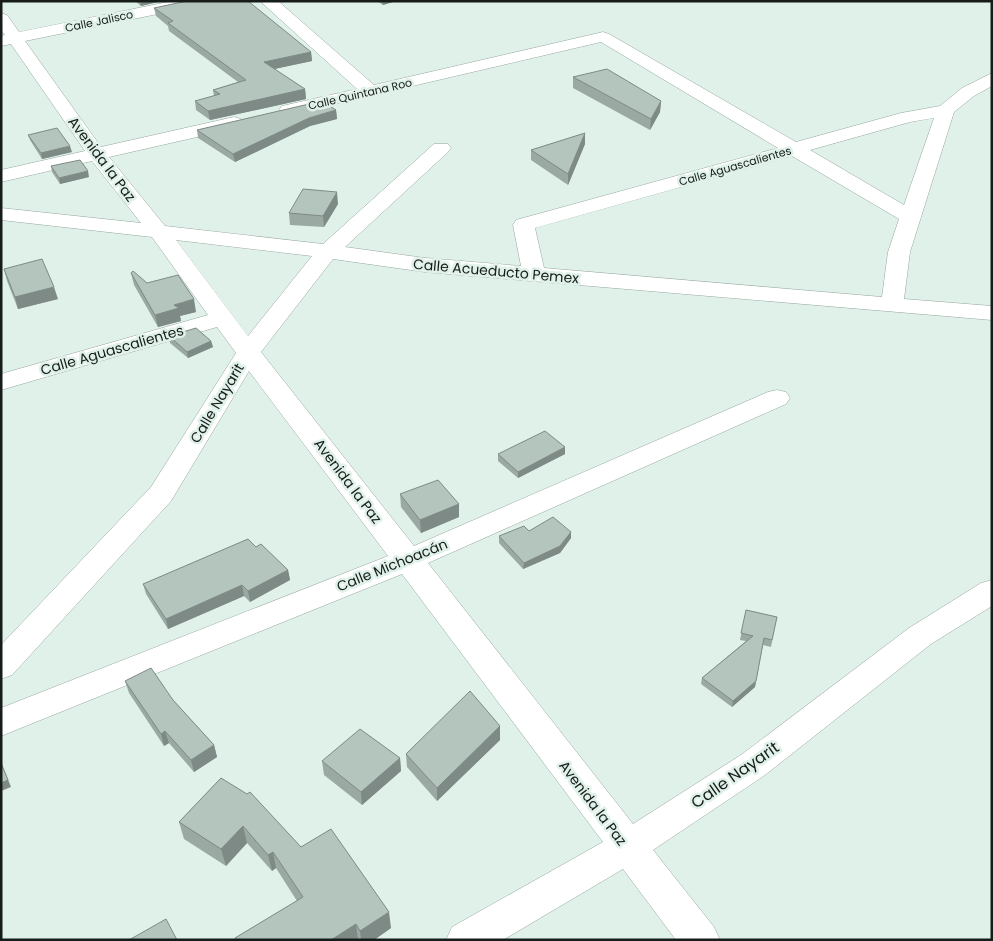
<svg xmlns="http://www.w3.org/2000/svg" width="993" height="941" font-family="Poppins,sans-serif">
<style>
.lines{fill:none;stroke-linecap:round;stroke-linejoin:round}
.minor-casing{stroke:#96a6a0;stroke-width:1}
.minor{fill:#fff;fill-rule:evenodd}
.wall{fill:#9ba9a3}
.shaded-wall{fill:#7e8a85}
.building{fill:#b4c5be;stroke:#7e8a85}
.labels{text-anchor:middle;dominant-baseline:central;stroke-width:5;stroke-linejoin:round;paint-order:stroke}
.far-street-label{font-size:11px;fill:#161c19;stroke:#e0f1ea}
.street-label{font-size:14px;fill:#161c19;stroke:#e0f1ea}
.near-street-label{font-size:16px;fill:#161c19;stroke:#e0f1ea}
</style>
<rect width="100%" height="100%" fill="#e0f1ea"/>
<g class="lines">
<defs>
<path id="minor" d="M 173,1 L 205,1 L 197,6 L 25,41 L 101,147 L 234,117 L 241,119 L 243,123 L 241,127 L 109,157 L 165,226 L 323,244 L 434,144 L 448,144 L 451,148 L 448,152 L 345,247 L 425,258 L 521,266 L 513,225 L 516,220 L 778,148 L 601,42 L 288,115 L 282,114 L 279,110 L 282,106 L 357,89 L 260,1 L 278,1 L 374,85 L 603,32 L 609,34 L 796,142 L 901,113 L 940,106 L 962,88 L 992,73 L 992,86 L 974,96 L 954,112 L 910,252 L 904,299 L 992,306 L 992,320 L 425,272 L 333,259 L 261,352 L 414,546 L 768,392 L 777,390 L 786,392 L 790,398 L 786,404 L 428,563 L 633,824 L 741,755 L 909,628 L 981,583 L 992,580 L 992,606 L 931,644 L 765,775 L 653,850 L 714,927 L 720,940 L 676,940 L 623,869 L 503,940 L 446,940 L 452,927 L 603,842 L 402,574 L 1,736 L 1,708 L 388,556 L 249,371 L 171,501 L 12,675 L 1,679 L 1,645 L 151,487 L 236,353 L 217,327 L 1,390 L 1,374 L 208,315 L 152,237 L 1,220 L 1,208 L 141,223 L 92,161 L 1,182 L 1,170 L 85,151 L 11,44 L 1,46 L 1,36 L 5,35 L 1,30 L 1,13 L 7,15 L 19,32 ZM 934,118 L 904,205 L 810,150 L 910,122 ZM 792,156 L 899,219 L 888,252 L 882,297 L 544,268 L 535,228 ZM 176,240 L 312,256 L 248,336 Z"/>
</defs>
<use href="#minor" class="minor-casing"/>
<use href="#minor" class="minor"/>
</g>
<path class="wall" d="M 135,1 L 162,1 L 141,6 Z
M 377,1 L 396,1 L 383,5 Z
M 154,8 L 311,52 L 312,61 L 274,69 L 305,89 L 306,99 L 210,120 L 196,110 L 195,101 L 214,96 L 213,90 L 238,82 L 169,31 L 168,26 L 156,16 Z
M 573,77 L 661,101 L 660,112 L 650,130 L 573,88 Z
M 336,110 L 337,119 L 310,126 L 235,162 L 198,138 L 197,130 Z
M 585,133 L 585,144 L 568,185 L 531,160 L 531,150 Z
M 28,135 L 72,152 L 42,159 L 30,140 Z
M 51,166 L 89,177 L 60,184 L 52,172 Z
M 338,204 L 324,227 L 290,225 L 289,213 Z
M 4,269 L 58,299 L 18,309 L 7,281 Z
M 131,273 L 147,283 L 196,312 L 180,316 L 181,321 L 158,327 L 134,285 Z
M 169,336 L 211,341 L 213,347 L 188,358 L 170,343 Z
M 498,454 L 565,454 L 518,478 L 498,461 Z
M 400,494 L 459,504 L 459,517 L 421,533 L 401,507 Z
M 529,531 L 571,532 L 571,538 L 560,553 L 523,569 L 499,543 L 499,536 Z
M 256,547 L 288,570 L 290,580 L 250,602 L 244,596 L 168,629 L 146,594 L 143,584 Z
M 746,610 L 777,617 L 771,647 L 763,645 L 755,687 L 732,707 L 701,684 L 702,678 L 746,641 L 740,640 Z
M 125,681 L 173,700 L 214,745 L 217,757 L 194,772 L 169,743 L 164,746 L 129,693 Z
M 500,726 L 500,740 L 437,801 L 407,767 L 406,754 Z
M 400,758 L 401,771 L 362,805 L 324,775 L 322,761 Z
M 221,778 L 301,847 L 391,928 L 374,940 L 235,940 L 235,938 L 297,901 L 276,868 L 272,871 L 247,843 L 226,866 L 184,839 L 179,822 Z"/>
<path class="shaded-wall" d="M 140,1 L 162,1 L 141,6 Z
M 382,1 L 396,1 L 383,5 Z
M 311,52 L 312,61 L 265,71 L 264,62 Z
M 305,89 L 306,99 L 210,120 L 208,111 Z
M 661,101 L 660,112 L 650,130 L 651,119 Z
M 336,110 L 337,119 L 310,126 L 235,162 L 233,154 L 309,118 Z
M 585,133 L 585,144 L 568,185 L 568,174 Z
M 70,146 L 72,152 L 42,159 L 41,153 Z
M 88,171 L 89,177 L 60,184 L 59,178 Z
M 337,192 L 338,204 L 324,227 L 323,216 Z
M 54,287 L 58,299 L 18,309 L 15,297 Z
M 194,299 L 196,312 L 180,316 L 181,321 L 158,327 L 155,315 L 174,305 Z
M 211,341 L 213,347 L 188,358 L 187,352 Z
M 565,447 L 565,454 L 518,478 L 518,472 Z
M 459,504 L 459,517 L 421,533 L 420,520 Z
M 571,532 L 571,538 L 560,553 L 523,569 L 524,563 Z
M 288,570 L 290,580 L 250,602 L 248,591 Z
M 242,585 L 244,596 L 168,629 L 166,619 Z
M 756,681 L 755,687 L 732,707 L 733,701 Z
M 500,726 L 500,740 L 437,801 L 437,788 Z
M 165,731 L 169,743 L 164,746 L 161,734 Z
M 214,745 L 217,757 L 194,772 L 191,760 Z
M 400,758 L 401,771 L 362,805 L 361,792 Z
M 1,762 L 11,787 L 1,791 Z
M 243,826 L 247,843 L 226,866 L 221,849 Z
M 273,852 L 276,868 L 272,871 L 268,855 Z
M 389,912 L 391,928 L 374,940 L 361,940 L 360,931 Z
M 356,924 L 358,940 L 331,940 Z"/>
<path class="building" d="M 187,1 L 248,1 L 311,52 L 264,62 L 305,89 L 208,111 L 195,101 L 220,94 L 213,90 L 246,80 L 168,23 L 173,21 L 154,8 Z
M 607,69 L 661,101 L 651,119 L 573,77 Z
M 322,101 L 336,110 L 309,118 L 233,154 L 197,130 Z
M 57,128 L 70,146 L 41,153 L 28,135 Z
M 585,133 L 568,174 L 531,150 Z
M 80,160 L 88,171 L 59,178 L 51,166 Z
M 303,189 L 337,192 L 323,216 L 289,213 Z
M 42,259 L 54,287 L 15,297 L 4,269 Z
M 133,271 L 147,283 L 178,275 L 194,299 L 174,305 L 179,308 L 155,315 L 131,273 Z
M 196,328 L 211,341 L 187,352 L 169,336 Z
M 545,431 L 565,447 L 518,472 L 498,454 Z
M 438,480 L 459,504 L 420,520 L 400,494 Z
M 553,517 L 571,532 L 560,546 L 524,563 L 499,536 L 524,526 L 529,531 Z
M 248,539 L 256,547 L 261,544 L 288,570 L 248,591 L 242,585 L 166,619 L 143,584 Z
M 746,610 L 777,617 L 772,640 L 764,638 L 756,681 L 733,701 L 702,678 L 753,636 L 741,633 Z
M 151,668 L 173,700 L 214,745 L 191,760 L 165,731 L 161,734 L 125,681 Z
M 470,691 L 500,726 L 437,788 L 406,754 Z
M 360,729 L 400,758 L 361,792 L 322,761 Z
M 1,763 L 8,780 L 1,783 Z
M 221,778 L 247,794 L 250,792 L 301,847 L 331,829 L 389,912 L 360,931 L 356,924 L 331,940 L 236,940 L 235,938 L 303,897 L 273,852 L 268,855 L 243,826 L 221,849 L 179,822 Z
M 166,919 L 177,940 L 129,940 Z"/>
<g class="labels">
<g class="far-street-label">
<text transform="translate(99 21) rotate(-12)">Calle Jalisco</text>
<text transform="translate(360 94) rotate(-13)">Calle Quintana Roo</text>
<text transform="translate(735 166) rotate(-16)">Calle Aguascalientes</text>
</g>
<g class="street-label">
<text transform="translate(102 159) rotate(53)">Avenida la Paz</text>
<text transform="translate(496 271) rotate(5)">Calle Acueducto Pemex</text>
<text transform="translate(112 350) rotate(-16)">Calle Aguascalientes</text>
<text transform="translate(217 403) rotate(-59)">Calle Nayarit</text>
<text transform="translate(348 481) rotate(53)">Avenida la Paz</text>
<text transform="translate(392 565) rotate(-22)">Calle Michoacán</text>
<text transform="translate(593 803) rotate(53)">Avenida la Paz</text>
</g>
<g class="near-street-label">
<text transform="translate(735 775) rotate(-35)">Calle Nayarit</text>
</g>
</g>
<rect width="993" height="941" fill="none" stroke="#161c19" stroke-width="5"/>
</svg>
